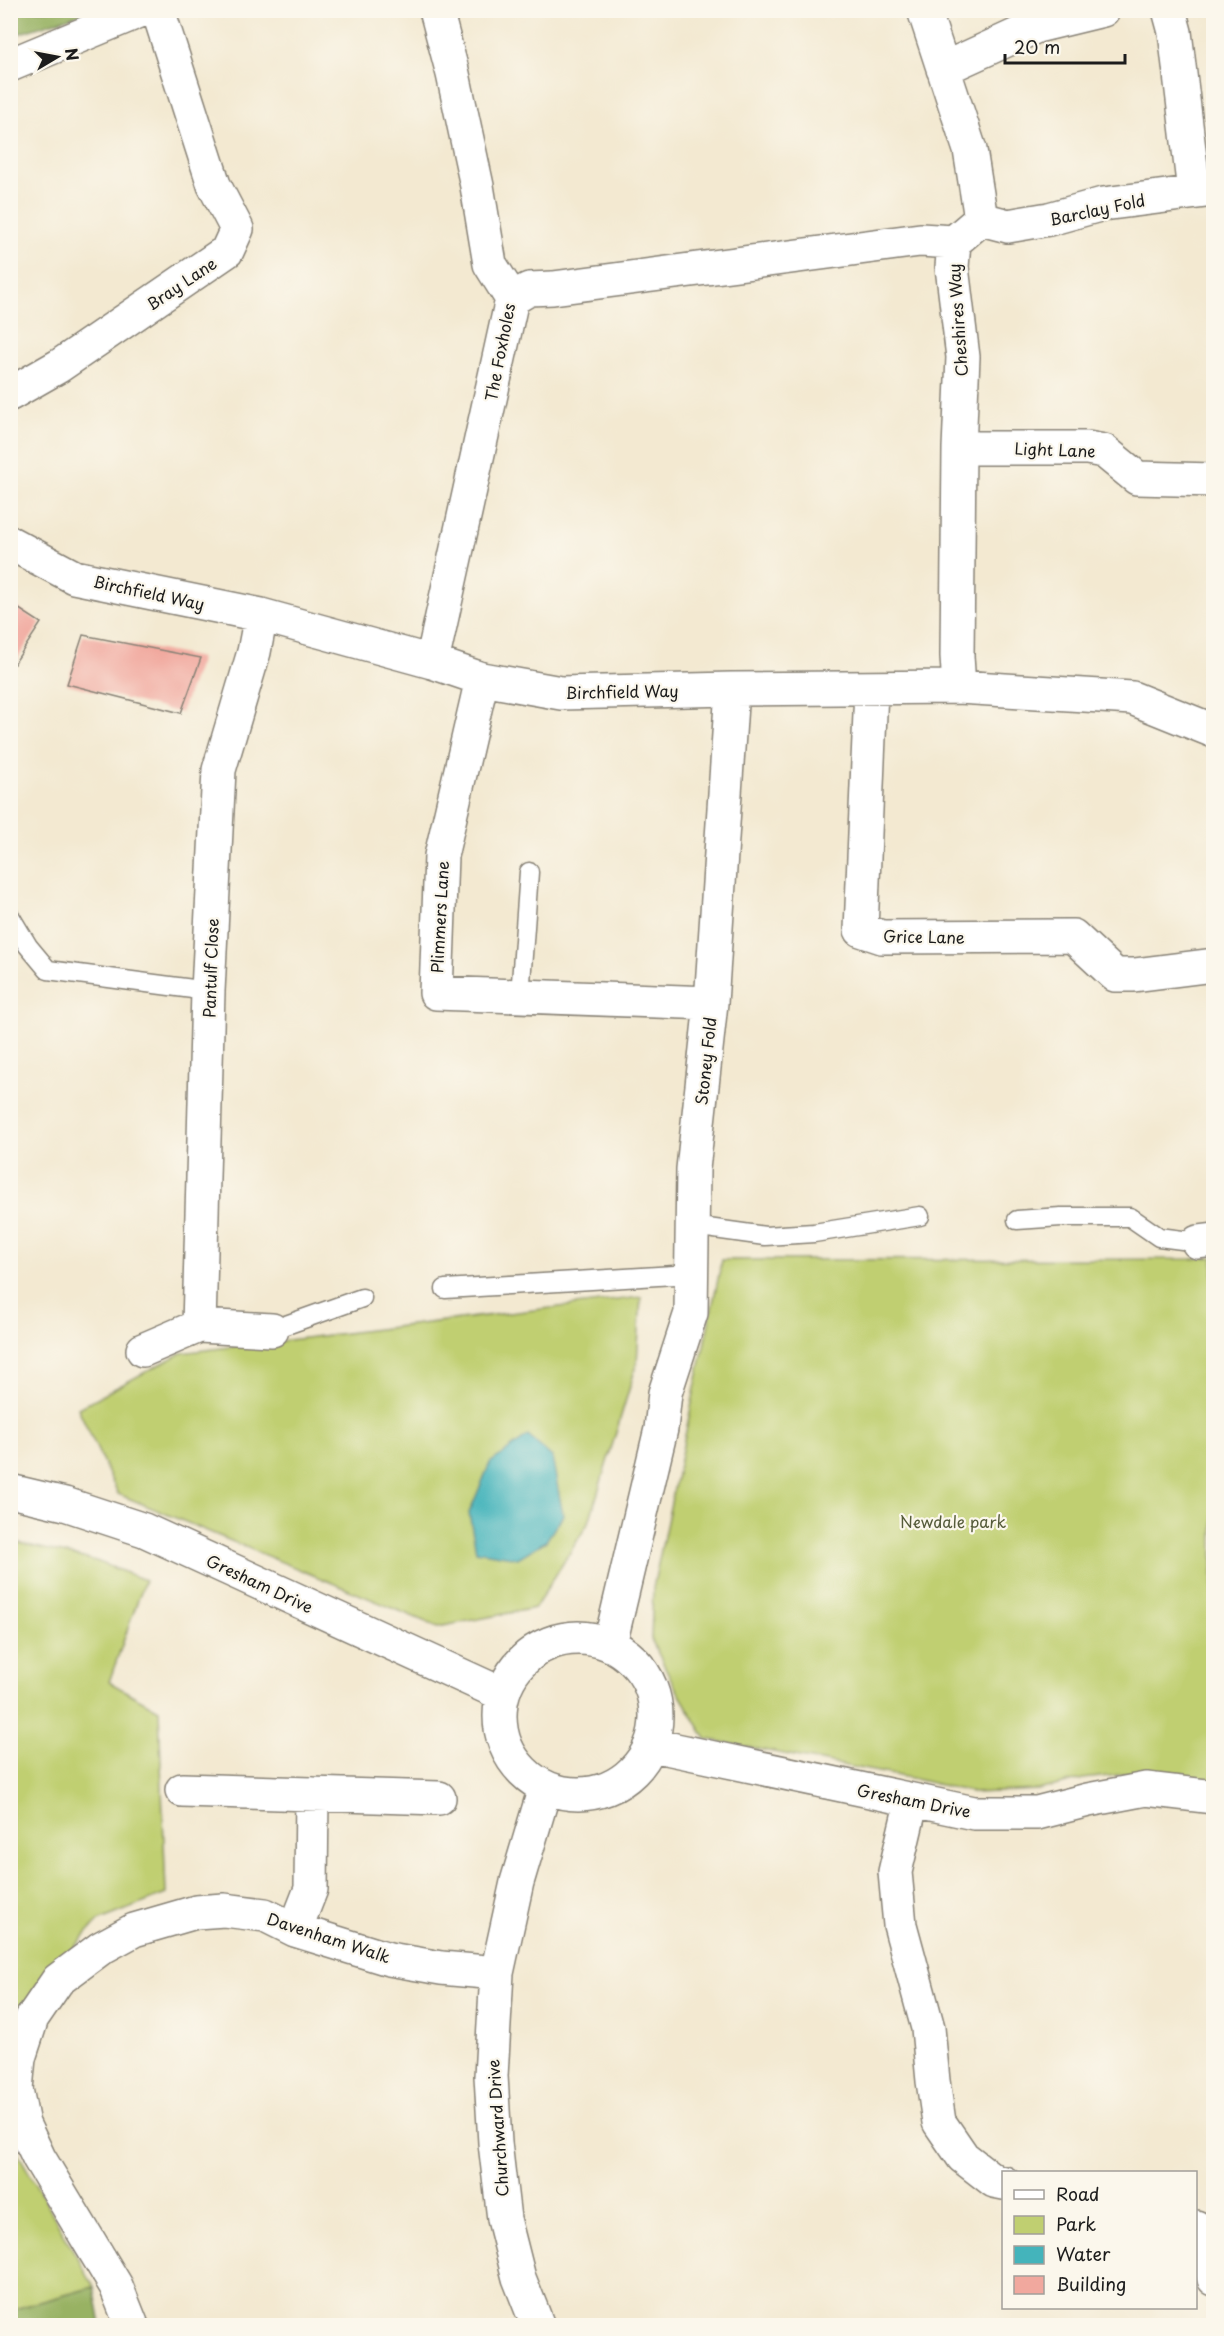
<svg xmlns="http://www.w3.org/2000/svg" width="1224" height="2336" font-family="'Playpen Sans',sans-serif">
<style>
.green{fill:#c0cf71;stroke:#6e7646;stroke-width:1.5}
.forest{fill:#98b263;stroke:#5a6740;stroke-width:1.5}
.water{fill:#44b4bb;stroke:#30686c;stroke-width:1.5}
.building{fill:#f1a89e}
.lines{fill:none;stroke-linecap:round;stroke-linejoin:round}
.service-casing{stroke:#888276;stroke-width:21}
.minor-casing{stroke:#888276;stroke-width:36}
.service{stroke:#fff;stroke-width:18}
.minor{stroke:#fff;stroke-width:33}
.labels{text-anchor:middle;dominant-baseline:central;stroke-width:4.5;stroke-linejoin:round;paint-order:stroke}
.street-label{font-size:16px;fill:#1c1c1c;stroke:#fbf7ec}
.park-label{font-size:16px;fill:#555b3a;stroke:#fbf7ec}
</style>
<rect width="100%" height="100%" fill="#fbf7ec"/>
<filter id="ink" filterUnits="userSpaceOnUse"><feTurbulence type="fractalNoise" baseFrequency=".0167" numOctaves="2"/><feDisplacementMap in="SourceGraphic" scale="12" xChannelSelector="R" yChannelSelector="G"/><feConvolveMatrix kernelMatrix="1 2 1 2 8 2 1 2 1" color-interpolation-filters="sRGB"/></filter>
<filter id="wash" filterUnits="userSpaceOnUse"><feTurbulence type="fractalNoise" baseFrequency=".008" numOctaves="4" result="noise"/><feDisplacementMap in="SourceGraphic" scale="24" xChannelSelector="R" yChannelSelector="G"/><feGaussianBlur stdDeviation="1.35" result="paint"/><feColorMatrix in="noise" values="0 0 0 0 0 0 0 0 0 0 0 0 0 0 0 0 0 1.4 0 .05"/><feComposite in="paint" operator="in"/></filter>
<g filter="url(#wash)">
<rect width="100%" height="100%" fill="#f3e9d1"/>
<path class="green" d="M 1213,1257 L 1213,1781 L 1144,1772 L 1083,1779 L 1038,1790 L 974,1793 L 915,1779 L 706,1739 L 674,1685 L 651,1639 L 653,1588 L 722,1260 L 1192,1259 Z
M 641,1297 L 637,1363 L 589,1522 L 535,1608 L 438,1627 L 118,1494 L 78,1408 L 181,1353 Z
M 11,1541 L 96,1561 L 145,1580 L 109,1682 L 159,1710 L 166,1894 L 98,1921 L 19,2009 L 11,2031 Z
M 10,2133 L 19,2155 L 94,2287 L 11,2310 Z"/>
<path class="forest" d="M 11,10 L 90,10 L 90,11 L 11,36 Z
M 94,2287 L 101,2325 L 11,2325 L 11,2310 Z"/>
<path class="water" d="M 528,1436 L 552,1457 L 563,1515 L 546,1541 L 518,1558 L 476,1551 L 469,1513 L 490,1463 Z"/>
<g id="blocks">
<path class="building" d="M 10,603 L 41,623 L 10,670 Z
M 83,635 L 201,658 L 181,713 L 67,684 Z"/>
</g>
</g>
<g filter="url(#ink)">
<use href="#blocks" fill-opacity="0" stroke="#888276" stroke-width="1.5"/>
<g class="lines">
<defs>
<path id="service" d="M 10,916 L 28,946 L 48,970 L 208,991
M 520,996 L 529,872
M 1017,1220 L 1061,1217 L 1130,1217 L 1159,1237 L 1198,1242
M 693,1226 L 765,1236 L 814,1233 L 920,1216
M 445,1289 L 691,1274 L 691,1281
M 272,1330 L 362,1298"/>
<path id="minor" d="M 924,10 L 970,150 L 981,219 L 954,242 L 952,267 L 963,357 L 959,448 L 957,656 L 959,687
M 1169,10 L 1175,32 L 1194,192
M 10,65 L 142,10
M 943,69 L 1037,26 L 1103,10
M 981,219 L 1008,226 L 1049,219 L 1103,204 L 1214,190
M 512,299 L 529,289 L 553,288 L 920,240 L 954,242
M 10,394 L 59,366 L 227,251 L 237,229 L 214,185 L 158,10
M 959,448 L 1087,448 L 1104,451 L 1137,478 L 1214,480
M 10,543 L 74,577 L 261,615 L 432,662 L 482,679 L 561,693 L 732,689 L 959,687 L 1132,698 L 1214,731
M 432,662 L 512,299 L 490,264 L 477,186 L 453,74 L 436,10
M 482,679 L 441,856 L 436,993 L 711,1003
M 871,689 L 861,930 L 882,937 L 1073,936 L 1115,975 L 1134,975 L 1214,965
M 1198,1242 L 1214,1240
M 199,1326 L 208,991 L 219,770 L 254,652 L 261,615
M 143,1350 L 199,1326 L 272,1330
M 10,1491 L 65,1504 L 144,1530 L 502,1694
M500 1716a78 78 0 1 1 156 0a78 78 0 1 1-156 0Z
M 610,1644 L 661,1429 L 665,1393 L 691,1313 L 693,1169 L 711,1003 L 732,689
M 652,1745 L 974,1813 L 1037,1813 L 1088,1800 L 1146,1789 L 1214,1797
M 182,1790 L 439,1798
M 912,1800 L 895,1872 L 900,1925 L 928,2028 L 933,2081 L 939,2122 L 963,2157 L 994,2181 L 1004,2183
M 295,1930 L 311,1889 L 312,1794
M 1196,2227 L 1202,2238 L 1214,2279
M 132,2326 L 116,2286 L 39,2158 L 23,2124 L 16,2089 L 19,2058 L 32,2018 L 58,1980 L 101,1948 L 134,1930 L 196,1912 L 224,1910 L 265,1915 L 295,1930 L 389,1959 L 441,1968 L 497,1973
M 538,2326 L 519,2278 L 504,2219 L 495,2143 L 491,2076 L 497,1973 L 517,1882 L 545,1788"/>
</defs>
<use href="#service" class="service-casing"/>
<use href="#minor" class="minor-casing"/>
<use href="#service" class="service"/>
<use href="#minor" class="minor"/>
</g>
</g>
<g class="labels">
<g class="street-label">
<text transform="translate(1097 209) rotate(-12)">Barclay Fold</text>
<text transform="translate(181 283) rotate(-34)">Bray Lane</text>
<text transform="translate(957 320) rotate(-94)">Cheshires Way</text>
<text transform="translate(499 352) rotate(-79)">The Foxholes</text>
<text transform="translate(1055 449) rotate(2)">Light Lane</text>
<text transform="translate(149 592) rotate(12)">Birchfield Way</text>
<text transform="translate(622 691) rotate(-1)">Birchfield Way</text>
<text transform="translate(439 917) rotate(-87)">Plimmers Lane</text>
<text transform="translate(924 936) rotate(1)">Grice Lane</text>
<text transform="translate(210 968) rotate(-88)">Pantulf Close</text>
<text transform="translate(705 1061) rotate(-84)">Stoney Fold</text>
<text transform="translate(260 1583) rotate(25)">Gresham Drive</text>
<text transform="translate(914 1800) rotate(11)">Gresham Drive</text>
<text transform="translate(329 1937) rotate(18)">Davenham Walk</text>
<text transform="translate(497 2128) rotate(-94)">Churchward Drive</text>
</g>
<g class="park-label">
<text x="953" y="1521">Newdale park</text>
</g>
</g>
<rect width="1224" height="2336" fill="none" stroke="#fbf7ec" stroke-width="36"/>
<rect x="1002" y="2171" width="195" height="138" fill="#fbf7ec" stroke="#a29f99" stroke-width="1.5"/>
<rect x="1014" y="2190" width="30" height="9" fill="#ffffff" stroke="#a29f99" stroke-width="1.5"/>
<text x="1056" y="2201" font-size="18" fill="#1c1c1c">Road</text>
<rect x="1014" y="2216" width="30" height="18" fill="#c0cf71" stroke="#a29f99" stroke-width="1.5"/>
<text x="1056" y="2231" font-size="18" fill="#1c1c1c">Park</text>
<rect x="1014" y="2246" width="30" height="18" fill="#44b4bb" stroke="#a29f99" stroke-width="1.5"/>
<text x="1056" y="2261" font-size="18" fill="#1c1c1c">Water</text>
<rect x="1014" y="2276" width="30" height="18" fill="#f1a89e" stroke="#a29f99" stroke-width="1.5"/>
<text x="1056" y="2291" font-size="18" fill="#1c1c1c">Building</text>
<g transform="translate(57 57) rotate(80)" stroke="#fbf7ec" stroke-width="4.5" paint-order="stroke">
<path d="M0-4.5L10 22L0 15L-10 22Z" fill="#1c1c1c"/>
<text y="-9" font-size="16" font-weight="bold" text-anchor="middle" fill="#1c1c1c">N</text>
</g>
<path d="M1005 54v9h120v-9" fill="none" stroke="#1c1c1c" stroke-width="3"/>
<text x="1014" y="54" font-size="18" fill="#1c1c1c" stroke="#fbf7ec" stroke-width="4.5" paint-order="stroke">20 m</text>
</svg>
